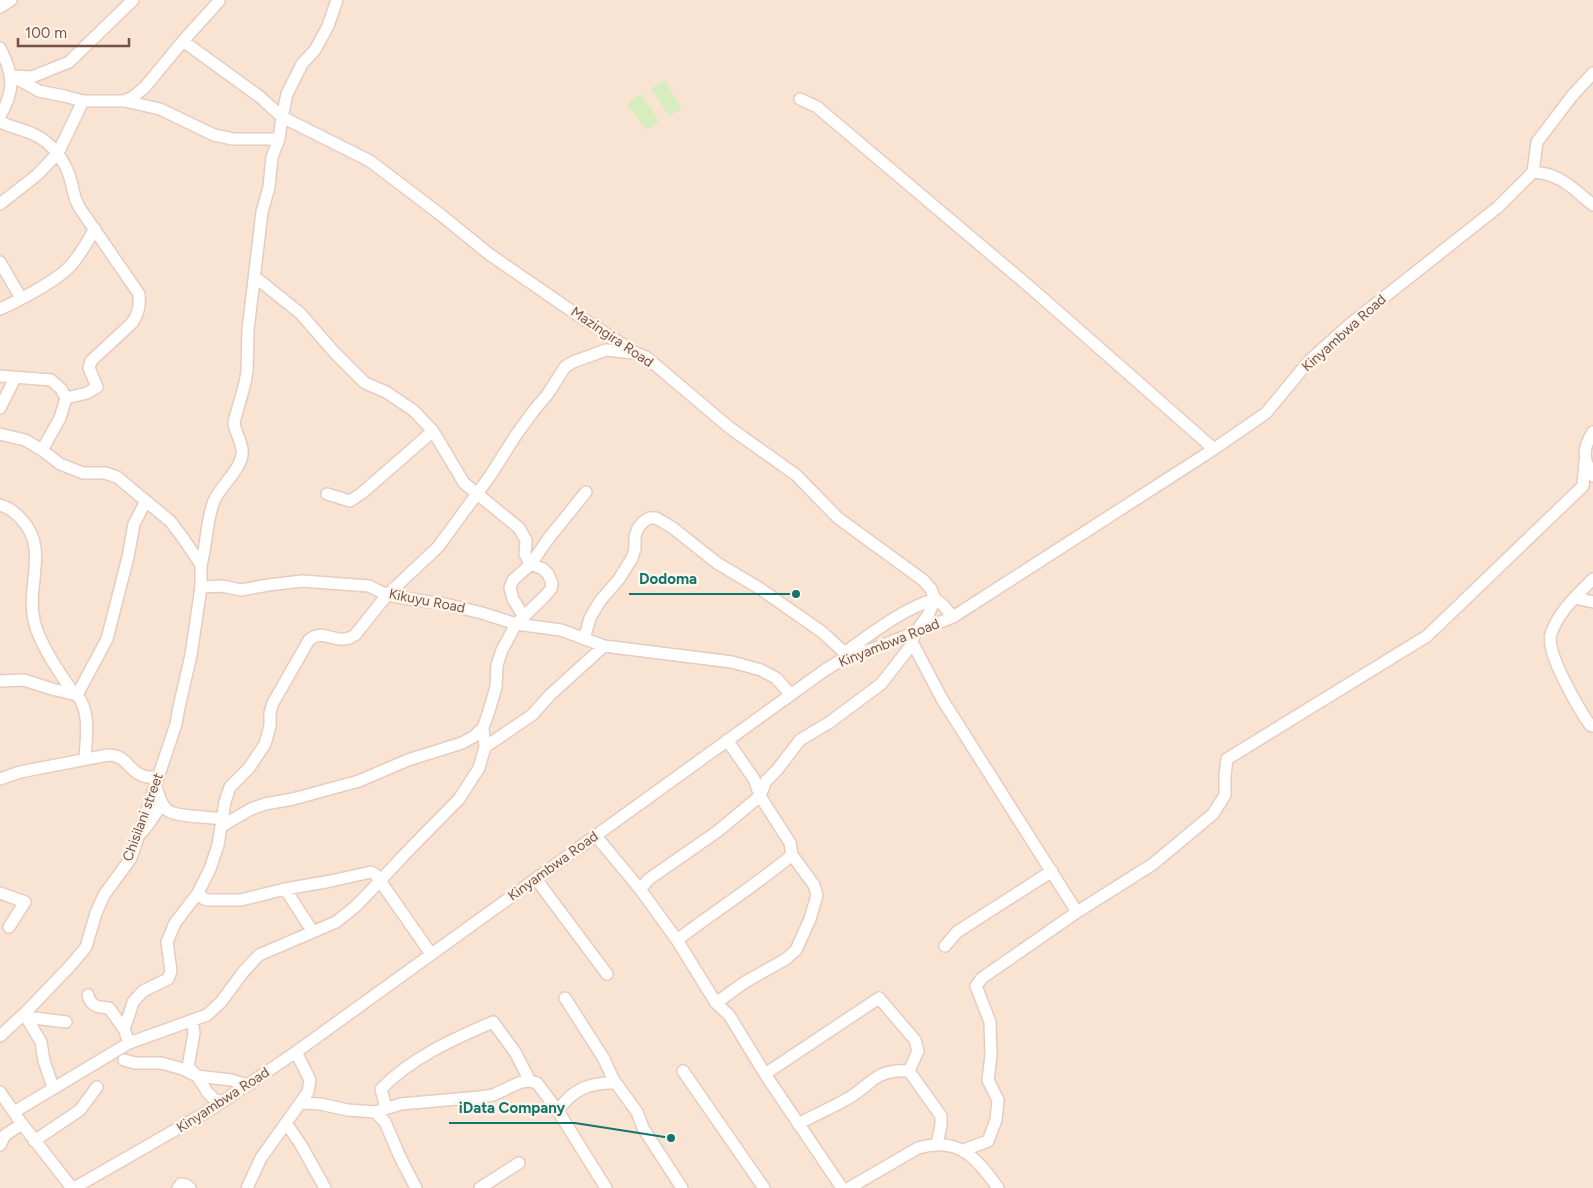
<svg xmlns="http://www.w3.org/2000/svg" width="1593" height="1188" font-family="Figtree,sans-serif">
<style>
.residential{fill:#f9e3d2}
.pitch{fill:#d7edbe}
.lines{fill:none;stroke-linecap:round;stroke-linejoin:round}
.minor-casing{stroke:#e6ccbe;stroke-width:14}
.minor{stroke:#fff;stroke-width:11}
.labels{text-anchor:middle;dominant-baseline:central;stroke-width:5;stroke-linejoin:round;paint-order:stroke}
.street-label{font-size:14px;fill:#785145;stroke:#fff4e9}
.leader{fill:none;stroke:#0f766e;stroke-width:2}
.callout-dot{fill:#0f766e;stroke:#fff4e9;stroke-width:2}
.callout-label{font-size:15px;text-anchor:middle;font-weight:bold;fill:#0f766e;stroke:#fff4e9;stroke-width:5;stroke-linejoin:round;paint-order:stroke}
</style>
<rect width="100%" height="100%" fill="#fef0e1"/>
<path class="residential" d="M 0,0 L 1593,0 L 1593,1188 L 0,1188 Z"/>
<path class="pitch" d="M 664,80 L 682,108 L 669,116 L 651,89 Z
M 641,94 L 659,122 L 646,130 L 627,104 Z"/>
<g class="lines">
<defs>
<path id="minor" d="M 337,0 L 328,26 L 315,50 L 302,64 L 287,94 L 282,117 L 370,161 L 441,215 L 489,254 L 579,316 L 636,353 L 646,357 L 730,428 L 796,475 L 838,518 L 923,580 L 931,589 L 935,599 L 928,615 L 915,633 L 910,647 L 881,684 L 830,722 L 800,740 L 777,770 L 766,781 L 760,796 L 718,831 L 649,879 L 640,889
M 0,7 L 11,0
M 183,41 L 260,97 L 282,117 L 279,139 L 272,157 L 269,187 L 262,212 L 248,330 L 247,371 L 245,383 L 234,422 C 235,434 244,444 242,455 C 239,472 221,485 214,501 C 206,521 207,544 201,565
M 0,48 C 14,75 15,90 0,116
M 12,76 L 39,91 L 64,96 L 83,101 L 124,101 L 133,97 L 145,87 L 183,41 L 219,1
M 13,76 L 32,77 L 69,62 L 133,0
M 800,99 L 817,107 L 1031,288 L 1214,449
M 124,101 L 160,109 L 214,135 L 233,139 L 279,139
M 0,122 C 11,127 22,129 33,134 C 52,142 66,162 71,181 C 74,192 73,196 79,207 L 139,294 C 140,305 139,313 132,323 L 91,361 L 89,368 L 97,387 L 87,393 L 66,398
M 1533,172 C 1561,174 1572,188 1593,205
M 0,204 L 37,175 L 58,153 L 83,101
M 0,262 L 21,298
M 0,309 C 18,301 50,284 65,271 C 78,260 86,243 95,229
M 0,376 L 51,380 L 61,389 L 66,398 L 60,418 L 42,450
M 0,408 L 15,378
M 1593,432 C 1582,449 1583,459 1593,476
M 0,434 L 25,440 L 42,450 L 60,464 L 83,473 L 105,473 L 117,477 L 170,521 L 183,538 L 201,565 L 201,587 L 222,586 L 241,590 L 268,585 L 302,581 L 369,586 L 387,595 L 403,598 L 445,604 L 482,613 L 516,624 L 561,630 L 604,646 L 732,662 L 761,670 L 776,678 L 791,695
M 327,494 L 350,501 L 362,493 L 433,431
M 0,505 C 9,507 16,513 22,520 C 49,549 26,585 34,620 C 38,642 61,675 74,694
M 1593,579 C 1577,595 1558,612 1551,634 C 1545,652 1579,709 1590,725 L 1593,726
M 1575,598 L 1593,602
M 524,617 L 513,599 L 510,588 L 513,580 L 531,564 L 548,539 L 586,492
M 584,639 L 590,618 L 600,601 L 619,579 L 632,558 L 635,549 L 635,536 L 638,528 L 643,522 L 649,518 L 656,518 L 673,528 L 717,563 L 759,588 L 822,632 L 848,656
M 912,642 L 942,699 L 1077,912
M 844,653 C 871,634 904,608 935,599 L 943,605 L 953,617
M 0,681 L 24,680 L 52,689 L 77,695 C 91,712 86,738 85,759
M 77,695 L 107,639 L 128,557 L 134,524 L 146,501
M 485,747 L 532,715 L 550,695 L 604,646
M 0,779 L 20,772 L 108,755 C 127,755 127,769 141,775 C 146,778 152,777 157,777
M 155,784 C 158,792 160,804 167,810 C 175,817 211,817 223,819
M 222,826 L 251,809 L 265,804 L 293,799 L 359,781 L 408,760 L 462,743 L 473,737 L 483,728 L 489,711 L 496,687 L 497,665 L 502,650 L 516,624 L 544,597 L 551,589 L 552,583 L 548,574 L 543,569 L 531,564 L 528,560 L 525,554 L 526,540 L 519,528 L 464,483 L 433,431 L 413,410 L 386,392 L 365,383 L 334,352 L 300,313 L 255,277
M 141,833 L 150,822 L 162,804
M 595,835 L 640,889 L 677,940 L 716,1003 L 729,1015 L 765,1074 L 842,1188
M 536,879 L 607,974
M 285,889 L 313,932
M 0,893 L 25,902 L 9,927
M 198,893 L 204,899 L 209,900 L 241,900 L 285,889 L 331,881 L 371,872 L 376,875 L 431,954
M 677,940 C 715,911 755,886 792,855 L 790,843 L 760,796 L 754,779 L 727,740
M 945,946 L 957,932 L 1052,871
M 88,995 C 91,1007 98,1007 109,1008 L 124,1029
M 565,998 L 604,1059 L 613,1079 L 637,1112 L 643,1128 L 682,1188
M 716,1003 L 745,982 L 786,959 L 796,950 L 810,919 L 817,895 L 814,885 L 792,855
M 192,1020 L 194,1033 L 188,1067 L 197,1076 L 231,1080 L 248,1085
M 0,1036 L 26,1012 L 71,965 L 86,947 L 96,913 L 104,895 L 131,858 L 176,724 L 179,707 L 191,655 L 201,587
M 129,1043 L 124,1029 L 129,1015 L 133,1002 L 143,991 L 168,979 L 171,971 L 167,942 L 175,923 L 198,893 L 210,869 L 218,845 L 225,802 L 230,787 L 249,768 L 265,744 L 270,726 L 270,713 L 273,703 L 309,640 C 325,626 335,648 355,635 L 387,595 L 438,547 L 490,476 L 516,435 L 535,409 L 547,395 L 565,367 L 573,362 L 606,350 L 634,353
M 124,1060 L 135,1063 L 161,1063 L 183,1069 L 197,1076 L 208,1093 L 214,1099 L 222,1102
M 683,1071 L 764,1188
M 765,1074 L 879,998 L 915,1040 L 918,1051 L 909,1071
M 53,1087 L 44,1061 L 41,1042 L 26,1017 L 66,1022
M 0,1092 L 22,1124 L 72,1188
M 301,1103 L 320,1104 L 348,1110 L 375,1112 L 385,1122 L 400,1157 L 416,1188
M 386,1108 L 381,1089 C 411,1058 453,1039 493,1022 L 515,1052 L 530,1081
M 558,1111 C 572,1089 591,1082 616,1083
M 14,1112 L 129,1043 L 207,1015 L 221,1002 L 244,971 L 259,955 L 336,922 L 356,906 L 380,881 L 404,855 L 459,799 L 479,768 L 485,747 L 483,728
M 375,1112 L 401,1104 L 480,1097 L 493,1095 L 521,1082 L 530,1081 L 537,1083 L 558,1111 L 606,1188
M 286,1123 L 301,1145 L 325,1188
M 798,1124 C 815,1115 831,1108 847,1099 C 873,1084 874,1069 909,1071 L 941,1116 L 941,1125 L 937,1144
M 34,1141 L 80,1110 L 97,1087
M 0,1145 L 5,1135 L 22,1124
M 964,1150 L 988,1141 L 996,1120 L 998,1100 L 988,1080 L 991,1055 L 990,1022 L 976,986 L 982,978 L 1077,912 L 1153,864 L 1213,814 L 1225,795 L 1225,775 L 1227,759 L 1427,636 L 1583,486 L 1585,461
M 74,1188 L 210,1110 L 296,1052 L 825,670 L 848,656 L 873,649 L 953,617 L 1214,449 L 1266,413 L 1309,361 L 1349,325 L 1498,207 L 1533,172 L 1537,142 L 1572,96 L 1593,73
M 178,1188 L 181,1184 L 186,1185 L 190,1188
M 247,1188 L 261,1158 L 308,1092 L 310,1080 L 296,1052
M 480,1188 L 519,1163
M 849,1188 L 918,1148 C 958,1136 976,1157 998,1188"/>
</defs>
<use href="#minor" class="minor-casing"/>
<use href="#minor" class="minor"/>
</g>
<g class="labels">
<g class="street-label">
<text transform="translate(1344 333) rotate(-42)">Kinyambwa Road</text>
<text transform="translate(612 337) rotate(34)">Mazingira Road</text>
<text transform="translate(427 601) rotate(11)">Kikuyu Road</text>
<text transform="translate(889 643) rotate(-22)">Kinyambwa Road</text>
<text transform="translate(143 817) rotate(-70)">Chisilani street</text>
<text transform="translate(553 866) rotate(-36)">Kinyambwa Road</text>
<text transform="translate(223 1100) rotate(-33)">Kinyambwa Road</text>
</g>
</g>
<path class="leader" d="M796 594L707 594H629M671 1138L575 1123H449"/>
<g class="callout-dot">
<circle cx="796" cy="594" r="5"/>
<circle cx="671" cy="1138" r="5"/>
</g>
<g class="callout-label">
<text x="668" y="584">Dodoma</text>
<text x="512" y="1113">iData Company</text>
</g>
<path d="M18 38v8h111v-8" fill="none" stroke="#785145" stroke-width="2.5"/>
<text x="25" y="38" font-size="15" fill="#785145" stroke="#fff4e9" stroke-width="4" paint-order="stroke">100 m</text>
</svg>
